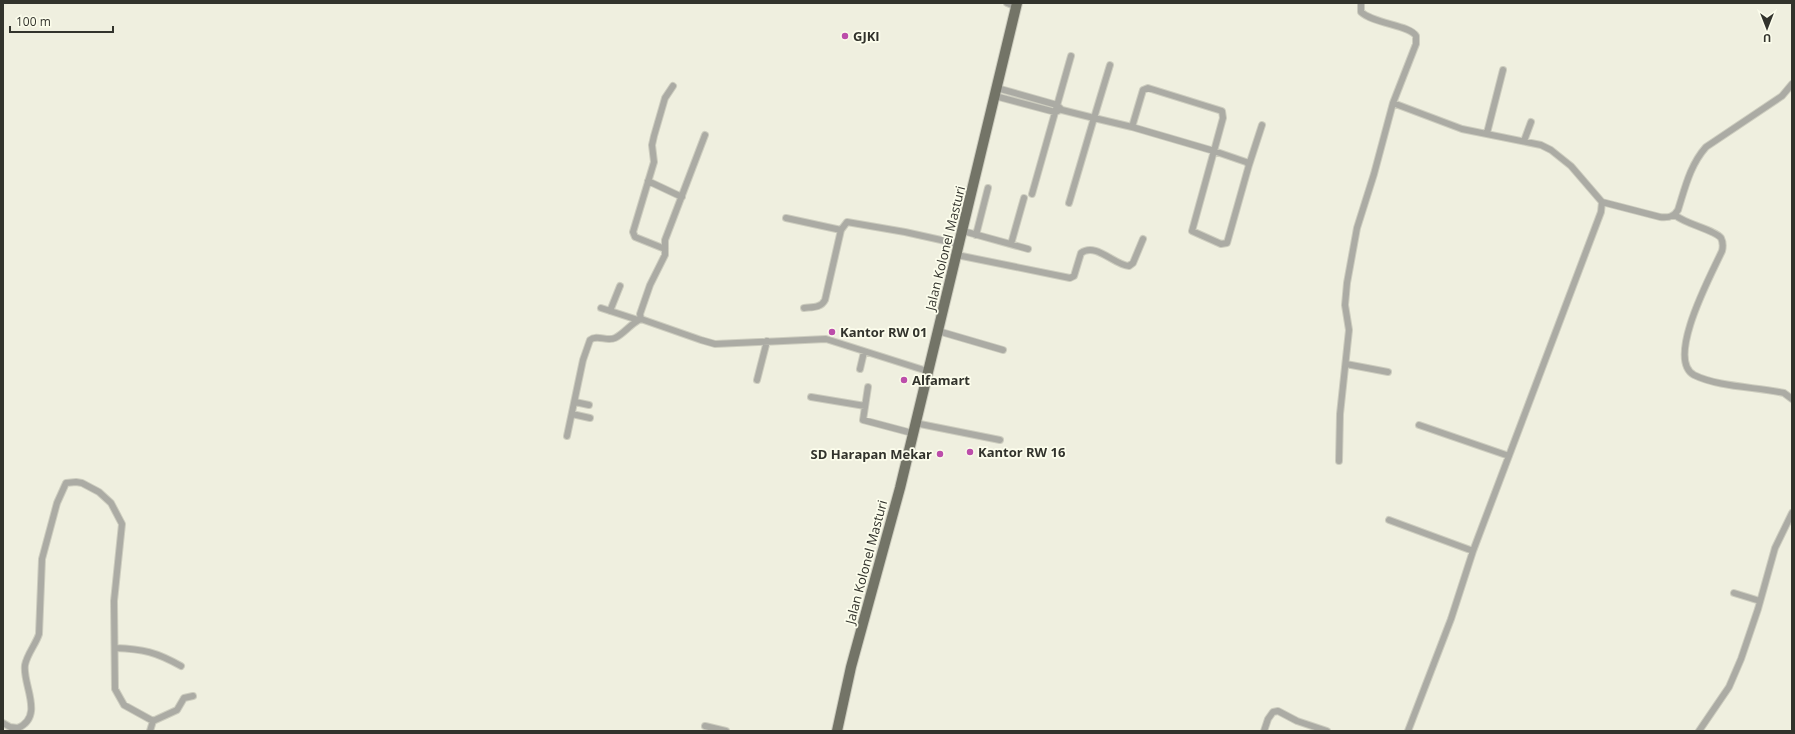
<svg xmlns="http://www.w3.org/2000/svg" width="1795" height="734" font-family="'Open Sans',sans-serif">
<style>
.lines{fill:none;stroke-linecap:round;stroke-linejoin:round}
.street-casing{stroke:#cdcdbf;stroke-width:8}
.primary-casing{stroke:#cdcdbf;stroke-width:12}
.street{stroke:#ababa4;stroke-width:6}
.primary{stroke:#737467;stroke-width:10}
.poi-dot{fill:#bc4daa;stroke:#fcfdec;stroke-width:1.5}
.labels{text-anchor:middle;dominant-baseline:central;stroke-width:3.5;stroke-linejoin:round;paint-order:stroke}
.poi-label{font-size:13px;font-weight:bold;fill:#32332c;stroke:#fcfdec;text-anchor:start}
.street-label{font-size:13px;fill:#32332c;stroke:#fcfdec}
</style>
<rect width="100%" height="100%" fill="#efefdf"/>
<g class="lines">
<defs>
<path id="street" d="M 1007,3 L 1017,7
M 1361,3 L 1361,12 C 1374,24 1410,25 1416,36 L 1416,44 L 1393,103 L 1462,129 L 1541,145 L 1551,150 L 1571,166 L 1602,202 L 1601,212 L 1473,551 L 1451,619 L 1408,731
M 1110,65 L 1094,118 L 1132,127 L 1143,90 L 1148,88 L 1222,111 L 1223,118 L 1214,151 L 1246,162 L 1249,165 L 1227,243 L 1221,244 L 1192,231 L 1214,151 L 1132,127
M 997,88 L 1057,105 L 1062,110 L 1094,118 L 1069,203
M 995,96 L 1055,112 L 1058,111
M 1487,133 L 1503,70
M 1524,141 L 1531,122
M 1249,165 L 1262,125
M 648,181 L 682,197
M 1032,194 L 1071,56
M 1602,202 L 1660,217 C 1668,218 1674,217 1678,210 C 1685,188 1690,165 1706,147 L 1782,96 L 1792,84
M 1675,215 C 1685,224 1715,230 1721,238 C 1723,242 1723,247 1722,251 C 1712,273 1665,359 1694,375 C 1718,387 1757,387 1784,393 L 1792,399
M 786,218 L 841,230
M 963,231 L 1028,249
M 976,235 L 988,188
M 1011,244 L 1024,198
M 665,249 L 635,237 L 633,232 L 654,162 L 652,145 L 654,136 L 665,98 L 673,86
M 957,255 L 1070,278 L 1074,276 L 1081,253 C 1096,242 1114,265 1129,266 L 1133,263 L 1143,239
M 601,308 L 638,320
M 804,308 C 812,307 821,308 825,300 L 841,230 L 847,222 L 905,232 L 959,244
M 610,311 L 620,286
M 641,319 L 640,314 L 650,285 L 665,255 L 665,240 L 705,135
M 938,331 L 1003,350
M 1346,364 L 1388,372
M 860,369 L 864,352
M 757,380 L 767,341
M 868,387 L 863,420 L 912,433
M 811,397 L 865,406
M 575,402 L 589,405
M 572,414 L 590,418
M 915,423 L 1000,440
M 1419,425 L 1509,456
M 567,436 L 583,360 L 590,340 C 597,334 607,342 615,338 C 625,333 631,323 641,319 L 701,340 L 715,344 L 826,339 L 927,371
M 1339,461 L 1340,414 L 1349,330 L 1345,305 L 1347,283 L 1357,228 L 1374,174 L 1393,103
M 1389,520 L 1473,551
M 1734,593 L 1760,601
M 115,648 C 143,649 156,652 181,666
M 153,721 L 177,710 L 184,698 L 193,696
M 3,723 L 10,727 L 18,728 C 45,716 22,684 25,665 C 27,654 36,644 39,634 L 42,559 L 57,503 L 66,483 L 76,482 L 82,483 L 99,492 L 111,503 L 122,524 L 114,601 L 115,689 L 124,705 L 153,721 L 150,731
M 705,726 L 726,731
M 1264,731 L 1268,719 L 1273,712 L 1278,711 L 1297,721 L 1327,731
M 1699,731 L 1729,687 L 1741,659 L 1758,609 L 1775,548 L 1792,513"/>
<path id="primary" d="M 837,731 L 851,667 L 900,488 L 1017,3"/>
</defs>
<use href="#street" class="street-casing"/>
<use href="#primary" class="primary-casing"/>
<use href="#street" class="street"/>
<use href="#primary" class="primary"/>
</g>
<g class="poi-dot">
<circle cx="845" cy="36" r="4"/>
<circle cx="832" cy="332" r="4"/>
<circle cx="904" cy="380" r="4"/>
<circle cx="970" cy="452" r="4"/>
<circle cx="940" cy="454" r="4"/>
</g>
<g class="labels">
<g class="poi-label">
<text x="853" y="36">GJKI</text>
<text x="840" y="332">Kantor RW 01</text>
<text x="912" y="380">Alfamart</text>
<text x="978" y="452">Kantor RW 16</text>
<text x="932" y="454" text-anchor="end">SD Harapan Mekar</text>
</g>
<g class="street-label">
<text transform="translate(945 248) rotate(-76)">Jalan Kolonel Masturi</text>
<text transform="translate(866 562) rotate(-75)">Jalan Kolonel Masturi</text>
</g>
</g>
<rect width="1795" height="734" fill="none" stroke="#32332c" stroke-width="8"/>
<g transform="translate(1767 28) rotate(180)" stroke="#fcfdec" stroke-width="3" paint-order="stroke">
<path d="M0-3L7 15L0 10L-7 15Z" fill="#32332c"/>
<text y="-6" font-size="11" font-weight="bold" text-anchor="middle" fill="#32332c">U</text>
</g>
<path d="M10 26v6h103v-6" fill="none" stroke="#32332c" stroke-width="2"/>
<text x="16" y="26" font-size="12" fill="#32332c" stroke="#fcfdec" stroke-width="3" paint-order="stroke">100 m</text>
</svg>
